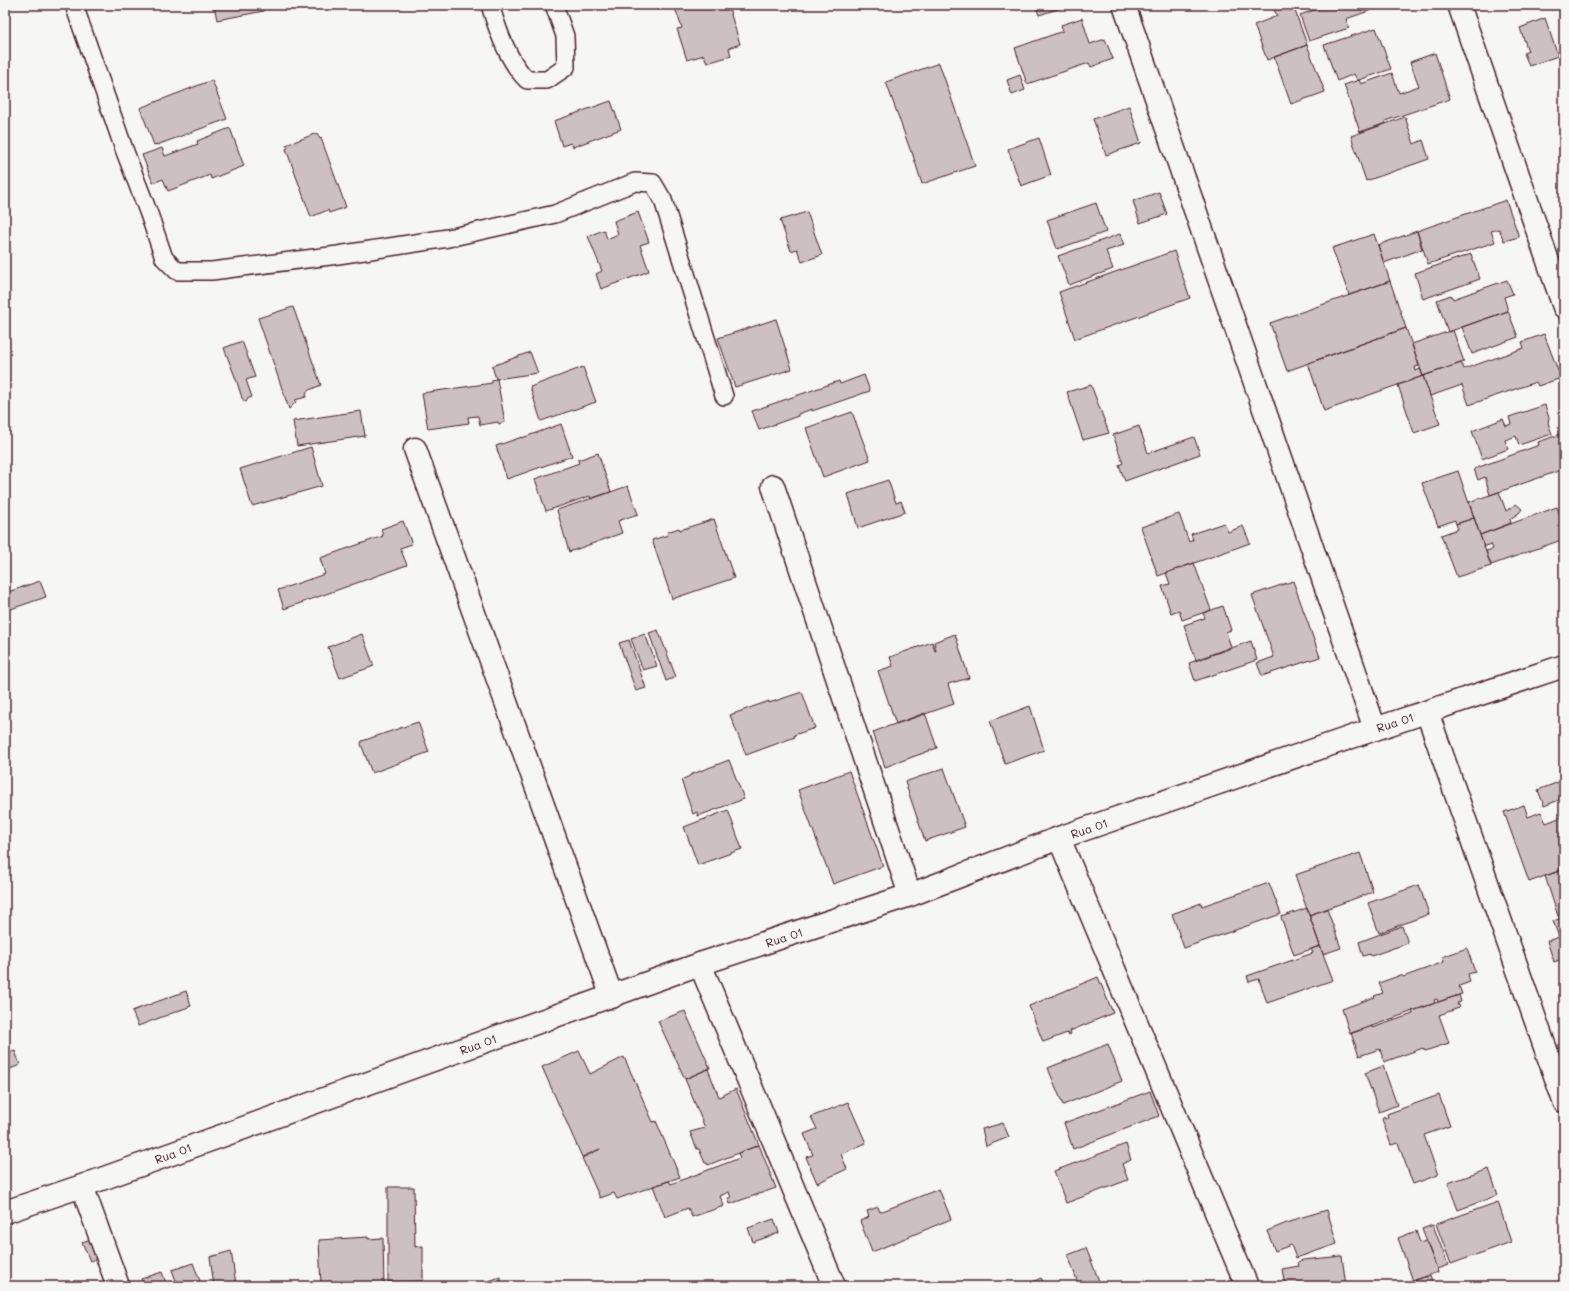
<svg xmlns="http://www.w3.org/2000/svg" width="1569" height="1291" font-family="Mali,sans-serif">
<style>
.building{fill:#ccc1c0;stroke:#4a1f2b}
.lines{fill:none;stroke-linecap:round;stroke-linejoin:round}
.service-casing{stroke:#4a1f2b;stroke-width:20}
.minor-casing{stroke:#4a1f2b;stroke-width:25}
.tertiary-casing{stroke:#4a1f2b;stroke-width:25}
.service{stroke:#f6f6f2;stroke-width:17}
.minor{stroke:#f6f6f2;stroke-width:22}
.tertiary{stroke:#f6f6f2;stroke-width:22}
.labels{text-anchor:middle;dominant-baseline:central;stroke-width:3;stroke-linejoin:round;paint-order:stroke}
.street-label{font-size:12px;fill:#4a1f2b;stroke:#f6f6f2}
</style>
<rect width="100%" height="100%" fill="#f6f6f2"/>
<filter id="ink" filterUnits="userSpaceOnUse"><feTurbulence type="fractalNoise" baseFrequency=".025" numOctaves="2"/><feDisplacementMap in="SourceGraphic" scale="8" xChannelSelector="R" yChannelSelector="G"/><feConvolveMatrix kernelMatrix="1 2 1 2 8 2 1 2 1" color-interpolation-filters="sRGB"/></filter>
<g filter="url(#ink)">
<path class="building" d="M 214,5 L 263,5 L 264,11 L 217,20 Z
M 674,5 L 728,5 L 740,44 L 729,48 L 731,56 L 707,63 L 704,55 L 687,60 L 677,29 L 682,28 Z
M 1035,5 L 1070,5 L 1039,15 Z
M 1272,5 L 1293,5 L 1307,45 L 1267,60 L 1254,25 L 1277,16 Z
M 1329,5 L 1386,5 L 1346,19 L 1349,28 L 1309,41 L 1300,15 Z
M 1082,18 L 1090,44 L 1105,39 L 1113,59 L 1091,67 L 1089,63 L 1027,84 L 1015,48 L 1063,31 L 1061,25 Z
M 1545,18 L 1558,56 L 1529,66 L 1524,53 L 1528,51 L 1520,28 Z
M 1376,28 L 1391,69 L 1359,80 L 1357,80 L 1354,74 L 1337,81 L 1324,45 Z
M 1307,45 L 1325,92 L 1291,104 L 1274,57 Z
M 1435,53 L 1450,99 L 1385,121 L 1386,123 L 1360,132 L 1344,85 L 1359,80 L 1361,84 L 1392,73 L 1399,93 L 1419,86 L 1410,62 Z
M 939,63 L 975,166 L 922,184 L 912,152 L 911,152 L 886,82 Z
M 1020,75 L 1025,90 L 1012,95 L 1007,80 Z
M 212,80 L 227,119 L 157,145 L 157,144 L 154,145 L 140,108 Z
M 611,101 L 621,129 L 573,147 L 571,143 L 562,146 L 554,121 Z
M 1129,106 L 1141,143 L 1106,155 L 1093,119 Z
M 1405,117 L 1414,144 L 1423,140 L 1429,159 L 1366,181 L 1351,136 Z
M 230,128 L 244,166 L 211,179 L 210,175 L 168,191 L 163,179 L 153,183 L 142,155 L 162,148 L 165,156 L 198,144 L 197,141 Z
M 317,133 L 320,139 L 321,138 L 346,207 L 329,213 L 328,210 L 311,217 L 286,149 L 288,148 L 286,145 Z
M 1039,138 L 1051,175 L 1021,186 L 1008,149 Z
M 1159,192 L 1167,214 L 1140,223 L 1133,201 Z
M 1506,200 L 1519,237 L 1504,241 L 1499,229 L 1491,231 L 1495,242 L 1428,264 L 1417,231 Z
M 1096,203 L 1106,232 L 1057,249 L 1047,220 Z
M 638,212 L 649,242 L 640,245 L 649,271 L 601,289 L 596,274 L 602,271 L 588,236 L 604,230 L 607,239 L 618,234 L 614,221 Z
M 807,212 L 822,255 L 802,262 L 797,249 L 791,251 L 780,220 Z
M 1417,231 L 1422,249 L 1384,263 L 1378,245 Z
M 1120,234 L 1124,245 L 1106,251 L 1113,269 L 1069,285 L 1058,256 Z
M 1374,234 L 1390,281 L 1349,295 L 1332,248 Z
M 1174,251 L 1190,298 L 1075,339 L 1059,292 Z
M 1471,254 L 1480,279 L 1423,299 L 1415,273 Z
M 1507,280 L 1513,294 L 1504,297 L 1508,311 L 1448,332 L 1437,300 L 1451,295 L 1453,299 Z
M 1390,281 L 1406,328 L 1287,371 L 1270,323 Z
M 293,307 L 321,385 L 307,391 L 306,397 L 295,400 L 296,402 L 289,409 L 258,318 Z
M 1508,311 L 1518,337 L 1472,354 L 1462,327 Z
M 776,319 L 792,369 L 735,387 L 718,338 Z
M 1406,328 L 1419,366 L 1415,367 L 1416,371 L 1420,369 L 1423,376 L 1324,411 L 1308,363 Z
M 1453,330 L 1464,362 L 1423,376 L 1412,344 Z
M 1544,334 L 1561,378 L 1538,386 L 1536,382 L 1469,405 L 1462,385 L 1430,396 L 1423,376 L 1461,363 L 1464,369 L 1524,348 L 1522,342 Z
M 242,341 L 255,377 L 246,380 L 252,397 L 247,399 L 247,401 L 245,402 L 242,398 L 237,382 L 224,348 Z
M 530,352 L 538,373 L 496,379 L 492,366 Z
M 583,367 L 596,402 L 541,421 L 530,387 Z
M 864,375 L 870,391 L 812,411 L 812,409 L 798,414 L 798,416 L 759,430 L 752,411 L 839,381 L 840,384 Z
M 1423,376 L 1440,424 L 1414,433 L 1398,385 Z
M 496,379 L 497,379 L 505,422 L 499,424 L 498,422 L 480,425 L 478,416 L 468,417 L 469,423 L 428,429 L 422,393 L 492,383 L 492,380 Z
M 1091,385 L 1109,433 L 1083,440 L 1067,392 Z
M 1545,405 L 1549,418 L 1548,423 L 1552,434 L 1519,445 L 1516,436 L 1505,440 L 1508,449 L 1482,459 L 1472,431 L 1503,419 L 1506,426 L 1511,424 L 1509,417 Z
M 361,411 L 365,436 L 297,446 L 293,421 Z
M 852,412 L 870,460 L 823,477 L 806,428 Z
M 561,424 L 572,456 L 507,479 L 496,446 L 522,437 L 522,438 Z
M 1139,426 L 1148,453 L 1194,437 L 1200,454 L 1125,481 L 1119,465 L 1123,463 L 1113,435 Z
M 1564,433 L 1564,454 L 1559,456 L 1564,469 L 1490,495 L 1485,477 L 1478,480 L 1474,469 L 1539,445 L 1538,442 Z
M 311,447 L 322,486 L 252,506 L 240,469 Z
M 598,453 L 611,492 L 591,499 L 590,496 L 546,511 L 535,479 L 579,463 L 578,460 Z
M 1458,471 L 1474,518 L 1456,524 L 1455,520 L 1438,526 L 1422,483 Z
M 888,480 L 896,503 L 901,501 L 905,512 L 858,528 L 848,494 Z
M 628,486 L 638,514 L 618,521 L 622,533 L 569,552 L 557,510 Z
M 1499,492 L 1506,511 L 1516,504 L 1522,509 L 1519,513 L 1510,519 L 1511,523 L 1480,535 L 1469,502 Z
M 1557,507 L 1562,520 L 1560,521 L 1564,533 L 1564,539 L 1491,565 L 1486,551 L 1493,549 L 1491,544 L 1484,547 L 1480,535 Z
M 1179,514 L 1189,542 L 1193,540 L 1191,534 L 1224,523 L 1228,532 L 1243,526 L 1250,543 L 1158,576 L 1141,527 Z
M 1474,518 L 1491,566 L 1457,577 L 1441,535 L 1458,529 L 1456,524 Z
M 714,519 L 734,578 L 672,599 L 652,540 L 668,535 L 667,532 L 679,528 L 680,530 Z
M 403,521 L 412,544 L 400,548 L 407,565 L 284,609 L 278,590 L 325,574 L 320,558 L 383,536 L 381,529 Z
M 1194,563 L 1211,610 L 1182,620 L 1179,610 L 1171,613 L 1162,586 L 1170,584 L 1166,573 Z
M 40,581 L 46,597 L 5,611 L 5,593 Z
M 1293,581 L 1320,657 L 1262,676 L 1257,663 L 1274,657 L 1252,595 Z
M 1223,606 L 1231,630 L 1226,632 L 1231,647 L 1196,660 L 1184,625 L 1205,618 L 1203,613 Z
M 658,630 L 676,677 L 666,681 L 649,633 Z
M 362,634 L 374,666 L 340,678 L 328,647 Z
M 645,634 L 657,666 L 643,670 L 631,639 Z
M 955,634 L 969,678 L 948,684 L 954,704 L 896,724 L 878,671 L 893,666 L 890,657 L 932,642 L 935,651 L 936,651 L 934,642 Z
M 629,640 L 646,688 L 636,691 L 619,643 Z
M 1251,641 L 1257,660 L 1195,681 L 1189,663 Z
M 802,692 L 815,728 L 794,735 L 795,737 L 746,755 L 730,715 L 769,701 L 769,703 Z
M 1030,706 L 1044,750 L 1005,764 L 990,721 Z
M 925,713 L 937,748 L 885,767 L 873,732 Z
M 418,722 L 429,752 L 372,773 L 361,744 L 362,741 Z
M 729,760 L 744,799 L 698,816 L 697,812 L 693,814 L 681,780 L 690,776 L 690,775 Z
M 944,768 L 965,827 L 925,841 L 905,782 Z
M 849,771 L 883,866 L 833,884 L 798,790 Z
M 1564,780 L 1564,798 L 1544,806 L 1538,790 Z
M 1524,805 L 1528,817 L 1541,812 L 1546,823 L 1564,816 L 1564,863 L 1560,865 L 1561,870 L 1529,882 L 1504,812 Z
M 728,810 L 742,849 L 698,865 L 684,827 Z
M 1360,853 L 1373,892 L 1309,915 L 1295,875 Z
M 1563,870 L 1564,872 L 1564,914 L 1558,916 L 1545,876 Z
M 1269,883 L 1281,914 L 1184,948 L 1172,914 L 1201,903 L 1202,906 Z
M 1419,885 L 1429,914 L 1379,933 L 1368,903 Z
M 1307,908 L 1320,946 L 1294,955 L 1281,917 Z
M 1327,909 L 1341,948 L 1323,954 L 1309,915 Z
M 1564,914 L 1564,958 L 1554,962 L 1547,941 L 1559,937 L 1553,921 L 1562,918 L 1561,915 Z
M 1402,926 L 1408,943 L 1371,956 L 1370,954 L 1363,956 L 1359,942 Z
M 1320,946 L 1333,980 L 1267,1003 L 1259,979 L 1249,982 L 1247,976 L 1313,953 L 1311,949 Z
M 1467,948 L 1475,972 L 1468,974 L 1470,982 L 1459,986 L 1462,994 L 1438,1002 L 1437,999 L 1434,1000 L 1435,1003 L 1350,1034 L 1342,1009 L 1375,997 L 1374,996 L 1383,993 L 1379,983 L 1401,975 L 1403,977 L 1444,962 L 1442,957 Z
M 1098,977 L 1113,1013 L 1070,1031 L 1071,1034 L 1069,1035 L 1067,1033 L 1043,1042 L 1029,1006 Z
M 186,991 L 191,1006 L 138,1026 L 132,1011 Z
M 1459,995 L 1461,1002 L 1457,1003 L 1459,1008 L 1439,1015 L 1449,1043 L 1425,1051 L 1423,1048 L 1384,1062 L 1380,1049 L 1359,1056 L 1351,1033 L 1372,1026 L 1372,1028 L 1413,1014 L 1412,1011 Z
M 685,1011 L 710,1068 L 685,1079 L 658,1021 Z
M 1108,1044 L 1122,1081 L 1063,1105 L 1048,1068 Z
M 15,1051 L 20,1065 L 5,1071 L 5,1054 Z
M 579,1051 L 590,1074 L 624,1057 L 653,1122 L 656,1121 L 680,1177 L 617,1199 L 614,1193 L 600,1198 L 582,1158 L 600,1149 L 582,1157 L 542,1067 Z
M 1383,1066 L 1397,1105 L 1379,1112 L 1365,1073 Z
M 708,1069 L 719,1097 L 736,1089 L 759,1145 L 708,1165 L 707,1163 L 705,1163 L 699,1149 L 697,1149 L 690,1132 L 705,1128 L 685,1079 Z
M 1150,1091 L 1159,1116 L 1073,1149 L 1064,1123 Z
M 1439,1095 L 1450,1126 L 1424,1135 L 1438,1175 L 1413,1184 L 1398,1143 L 1391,1145 L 1382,1119 L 1384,1117 L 1385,1119 L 1388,1117 L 1387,1114 Z
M 848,1102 L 866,1143 L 841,1154 L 847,1169 L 817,1183 L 806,1157 L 813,1155 L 804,1134 L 817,1129 L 811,1117 Z
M 1003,1123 L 1009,1137 L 986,1146 L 982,1129 Z
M 1126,1144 L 1131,1160 L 1122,1164 L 1128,1180 L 1066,1203 L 1054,1171 Z
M 759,1145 L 776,1188 L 730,1204 L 728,1198 L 731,1198 L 729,1192 L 720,1196 L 724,1206 L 692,1217 L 688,1208 L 665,1217 L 653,1186 L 669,1181 L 671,1184 L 740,1158 L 738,1153 Z
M 1489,1169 L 1498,1195 L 1458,1210 L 1448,1183 Z
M 388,1187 L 414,1187 L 415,1247 L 423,1246 L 423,1281 L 388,1282 Z
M 939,1189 L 951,1219 L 872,1252 L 860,1221 L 869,1217 L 867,1211 L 878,1207 L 880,1212 Z
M 1498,1202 L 1511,1242 L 1451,1264 L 1436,1224 Z
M 1327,1210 L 1337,1244 L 1296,1258 L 1291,1245 L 1275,1251 L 1267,1231 L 1299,1218 Z
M 774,1219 L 779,1233 L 753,1242 L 748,1228 Z
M 1433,1225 L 1448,1265 L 1437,1269 L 1422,1229 Z
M 1416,1231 L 1420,1243 L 1426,1241 L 1438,1272 L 1413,1281 L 1398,1238 Z
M 97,1237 L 104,1256 L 90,1261 L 82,1242 Z
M 368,1237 L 368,1239 L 383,1238 L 384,1286 L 321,1286 L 319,1240 Z
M 1086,1248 L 1099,1281 L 1086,1286 L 1079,1286 L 1068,1255 Z
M 231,1251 L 236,1284 L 231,1286 L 214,1286 L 210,1257 Z
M 1342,1256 L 1346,1286 L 1285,1286 L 1282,1269 L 1299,1266 L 1298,1262 L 1303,1260 Z
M 193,1263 L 202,1286 L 178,1286 L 172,1270 Z
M 162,1272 L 167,1286 L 144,1286 L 141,1279 Z
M 1430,1276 L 1433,1286 L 1403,1286 L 1403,1284 L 1413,1280 Z
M 500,1277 L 503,1286 L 479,1286 L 478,1285 Z
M 1041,1278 L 1045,1286 L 1024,1286 Z"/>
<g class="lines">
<defs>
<path id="service" d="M 74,5 L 124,149 L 149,214 L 164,258 L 177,271 L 212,271 L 338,255 L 448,238 L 555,214 L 635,182 L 653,183 L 663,200 L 724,396
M 490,5 C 498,31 508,61 527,80 L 547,80 L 566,67 L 565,36 L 554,5"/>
<path id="minor" d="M 1124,5 L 1375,729
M 1459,5 L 1564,307
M 415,449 L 612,997
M 773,486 L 910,895
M 1427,712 L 1564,1101
M 1059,838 L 1247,1286
M 700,964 L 834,1286
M 82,1186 L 118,1286"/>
<path id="tertiary" d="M 5,1212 L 82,1186 L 700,964 L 910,895 L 1059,838 L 1375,729 L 1564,666"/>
</defs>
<use href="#service" class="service-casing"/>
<use href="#minor" class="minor-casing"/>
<use href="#tertiary" class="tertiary-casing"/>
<use href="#service" class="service"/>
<use href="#minor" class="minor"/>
<use href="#tertiary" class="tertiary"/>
</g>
</g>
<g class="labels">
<g class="street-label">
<text transform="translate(1395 722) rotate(-18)">Rua 01</text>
<text transform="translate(1089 828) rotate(-19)">Rua 01</text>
<text transform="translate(784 937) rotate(-18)">Rua 01</text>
<text transform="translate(478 1044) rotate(-20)">Rua 01</text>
<text transform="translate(173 1153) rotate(-20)">Rua 01</text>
</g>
</g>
<rect width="1569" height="1291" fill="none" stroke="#f6f6f2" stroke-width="20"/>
<rect x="10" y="10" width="1549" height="1271" fill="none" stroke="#4a1f2b" stroke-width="1.5" filter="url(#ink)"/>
</svg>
